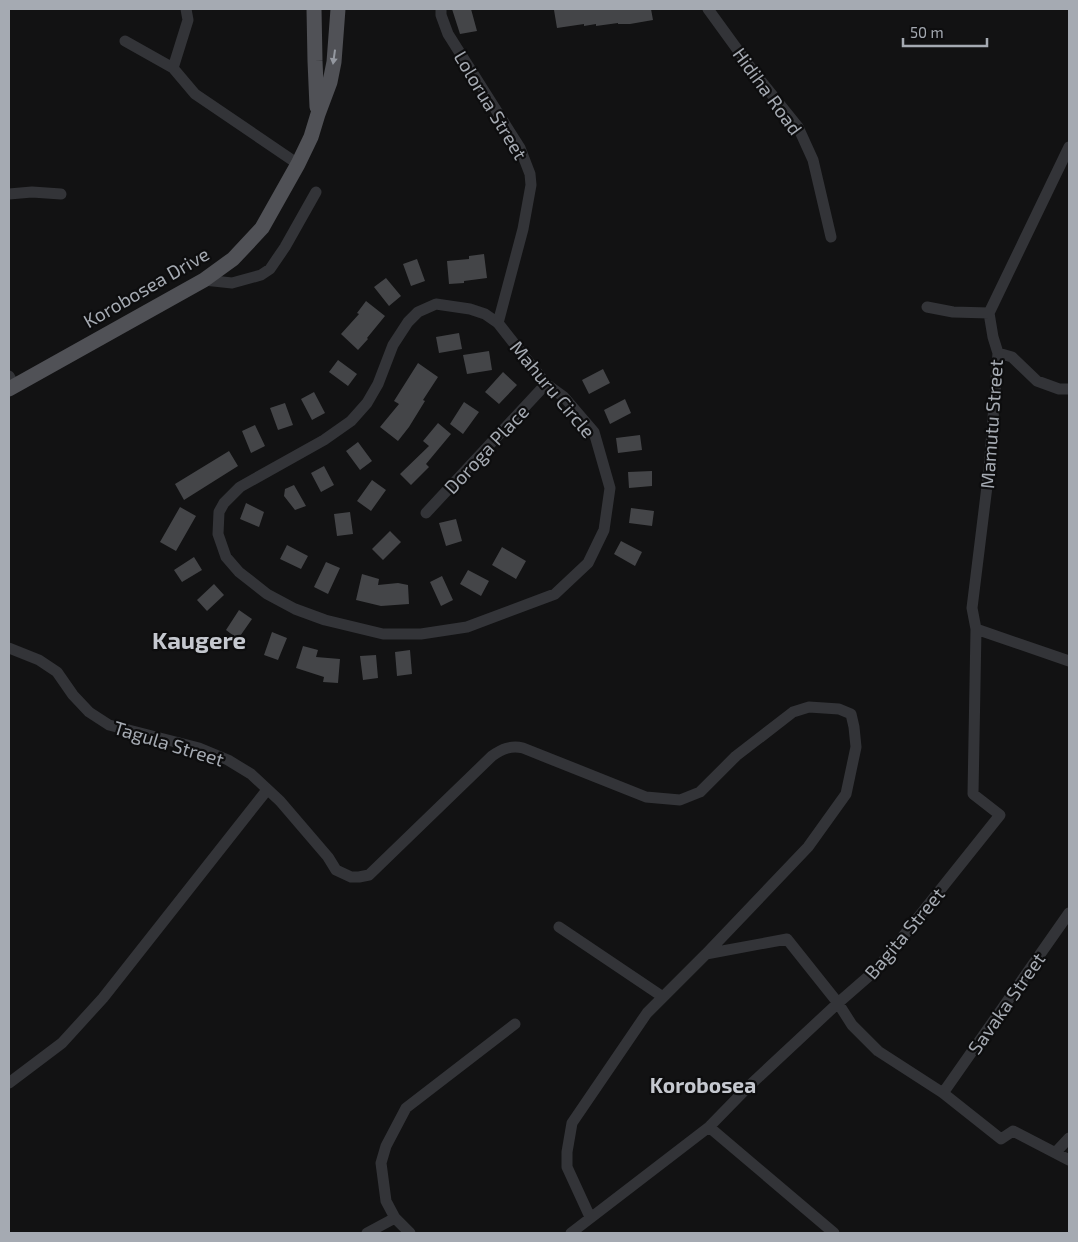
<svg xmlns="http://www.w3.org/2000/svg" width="1078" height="1242" font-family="'Exo 2',sans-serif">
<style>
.building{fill:#444548}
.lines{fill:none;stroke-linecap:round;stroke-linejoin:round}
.minor{stroke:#333438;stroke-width:11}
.major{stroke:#505156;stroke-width:15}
.oneway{fill:#9498a0}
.labels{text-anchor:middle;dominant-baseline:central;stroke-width:4.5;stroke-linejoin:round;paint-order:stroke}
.street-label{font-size:19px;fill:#a5aab2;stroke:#0d0d0e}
.quarter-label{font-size:21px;font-weight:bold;fill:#c5c8cf;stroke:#0d0d0e}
.district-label{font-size:24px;font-weight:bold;fill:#c5c8cf;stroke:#0d0d0e}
</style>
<rect width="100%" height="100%" fill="#121213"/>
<path class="building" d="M 452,9 L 471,9 L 477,31 L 460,34 Z
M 563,9 L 651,9 L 653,20 L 630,24 L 618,24 L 618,23 L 596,26 L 596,24 L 584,26 L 584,24 L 557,28 L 554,10 Z
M 484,254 L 487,278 L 464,281 L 464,283 L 449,284 L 447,261 L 469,259 L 469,256 Z
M 417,259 L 425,281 L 411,286 L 403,264 Z
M 386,278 L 401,296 L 389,306 L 374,287 Z
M 366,301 L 385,316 L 367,338 L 368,339 L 358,350 L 341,334 L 359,314 L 357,313 Z
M 459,333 L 462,349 L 439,353 L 436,337 Z
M 489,351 L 492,370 L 467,374 L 463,355 Z
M 338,360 L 357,374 L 348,386 L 329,372 Z
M 418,363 L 438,377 L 423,400 L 425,401 L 409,427 L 398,441 L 380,427 L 399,404 L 394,401 Z
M 603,369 L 610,383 L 589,394 L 582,380 Z
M 503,372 L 517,385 L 499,404 L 485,392 Z
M 314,392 L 325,413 L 312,420 L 301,399 Z
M 625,399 L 631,413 L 610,424 L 604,410 Z
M 464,402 L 479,412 L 463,434 L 450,424 Z
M 285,403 L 293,425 L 278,430 L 270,408 Z
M 438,423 L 451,434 L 426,464 L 429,467 L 411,485 L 400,474 L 429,446 L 423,441 Z
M 255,425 L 265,446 L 251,453 L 242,431 Z
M 640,435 L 642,450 L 618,453 L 616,438 Z
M 358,442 L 372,461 L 360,470 L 346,451 Z
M 229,451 L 238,466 L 184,500 L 175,484 Z
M 324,466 L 334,485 L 321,492 L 311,473 Z
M 652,471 L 652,486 L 629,488 L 628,472 Z
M 372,480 L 386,490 L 371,511 L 357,501 Z
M 294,485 L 306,506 L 295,510 L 284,496 L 285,489 Z
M 246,503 L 264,512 L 259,527 L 240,519 Z
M 180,507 L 196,516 L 176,551 L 160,542 Z
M 631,508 L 654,511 L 652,526 L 629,523 Z
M 350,512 L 353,534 L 337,536 L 334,514 Z
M 456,519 L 462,541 L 446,546 L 439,523 Z
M 390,531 L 401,542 L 383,560 L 372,549 Z
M 621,541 L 642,552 L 635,566 L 614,554 Z
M 287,545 L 308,556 L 301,569 L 280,559 Z
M 502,547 L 526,561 L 516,579 L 492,565 Z
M 194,557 L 202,570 L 182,582 L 174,570 Z
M 326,562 L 340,568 L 328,594 L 314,587 Z
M 468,570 L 489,581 L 481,596 L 460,584 Z
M 362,574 L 379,579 L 378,585 L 398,583 L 408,585 L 409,604 L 381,606 L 356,600 Z
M 442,576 L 453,600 L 441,606 L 430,582 Z
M 214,584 L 224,595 L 207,611 L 197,600 Z
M 239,610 L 252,619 L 238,639 L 226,630 Z
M 272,632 L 287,638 L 278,660 L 264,655 Z
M 303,646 L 318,650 L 316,657 L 340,659 L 338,683 L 323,682 L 324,677 L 296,668 Z
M 410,650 L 412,674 L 397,676 L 395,652 Z
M 376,655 L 378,678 L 363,680 L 360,656 Z"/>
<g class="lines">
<path class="minor" d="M 441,9 L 441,15 L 448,34 L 520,148 L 530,174 L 531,185 L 523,229 L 498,323
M 708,9 L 753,71 L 798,127 L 813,160 L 831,237
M 125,41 L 173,68 L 195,94 L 298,164
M 173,68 L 188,20 L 186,9
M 9,194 L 32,192 L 61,194
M 204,280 L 232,283 L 261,275 L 270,269 L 285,247 L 316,192
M 436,304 L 470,309 L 485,314 L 498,323 L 546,384 L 564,397 L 594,432 L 610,488 L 604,530 L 588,563 L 555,594 L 467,627 L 421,634 L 383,634 L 325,620 L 295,609 L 267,594 L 239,572 L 226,557 L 218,534 L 219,512 L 224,503 L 240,487 L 324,440 L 351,421 L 367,403 L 378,384 L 393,345 L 408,322 L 418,312 Z
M 927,307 L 953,312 L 989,313
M 998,353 L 1012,357 L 1037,381 L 1059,389 L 1069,389
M 9,376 L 14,385
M 426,513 L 546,384
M 976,629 L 972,608 L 989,470 L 998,353 L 993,337 L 989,313 L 1069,147
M 9,648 L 39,660 L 57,672 L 73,695 L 89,712 L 109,725 L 199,748 L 228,760 L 251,774 L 280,801 L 328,857 L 336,870 L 351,877 L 359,877 L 369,875 L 492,756 C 502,749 511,745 523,748 L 646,797 L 680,800 L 700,792 L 736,756 L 793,712 L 809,707 L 839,709 L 851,714 L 854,727 L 856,747 L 846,794 L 808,847 L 706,954
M 559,927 L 663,997
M 9,1083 L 62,1043 L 103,998 L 267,790
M 943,1093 L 1069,913
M 709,1127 L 834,1233
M 1055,1153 L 1069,1138
M 590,1217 L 567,1167 L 567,1152 L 572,1123 L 647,1013 L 706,954 L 787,939 L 838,1003 L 852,1025 L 878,1051 L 943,1093 L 1001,1139 L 1013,1131 L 1069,1160
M 395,1218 L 410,1233
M 367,1233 L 395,1218 L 386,1201 L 381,1163 L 386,1146 L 406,1108 L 515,1024
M 571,1233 L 709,1127 L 749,1086 L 838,1003 L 877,969 L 1000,815 L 973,794 L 976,629 L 1069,661"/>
<path class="major" d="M 314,9 L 315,61 L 317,107
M 9,389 L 204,280 L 233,259 L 262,228 L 298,164 L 311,137 L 318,114 L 330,82 L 334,62 L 338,9"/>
</g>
<defs><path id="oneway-solid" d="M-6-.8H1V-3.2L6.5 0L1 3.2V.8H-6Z" transform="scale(1.25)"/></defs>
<use class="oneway" href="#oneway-solid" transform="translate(334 57) rotate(98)"/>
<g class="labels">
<g class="street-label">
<text transform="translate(768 91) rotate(54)">Hidiha Road</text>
<text transform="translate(491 105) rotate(59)">Lolorua Street</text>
<text transform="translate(146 287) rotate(-30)">Korobosea Drive</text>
<text transform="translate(553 389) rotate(50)">Mahuru Circle</text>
<text transform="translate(991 424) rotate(-86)">Mamutu Street</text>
<text transform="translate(486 449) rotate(-47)">Doroga Place</text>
<text transform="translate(169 743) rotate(17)">Tagula Street</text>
<text transform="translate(904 933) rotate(-50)">Bagita Street</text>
<text transform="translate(1006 1003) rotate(-55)">Savaka Street</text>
</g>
<g class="quarter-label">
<text x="703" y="1084">Korobosea</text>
</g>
<g class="district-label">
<text x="199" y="639">Kaugere</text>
</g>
</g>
<rect width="1078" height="1242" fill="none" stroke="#a5aab2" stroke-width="20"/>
<path d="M903 38v8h84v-8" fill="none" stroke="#a5aab2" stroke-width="2.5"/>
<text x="910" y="38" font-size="15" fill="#a5aab2" stroke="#0d0d0e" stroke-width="4" paint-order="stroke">50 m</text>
</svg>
